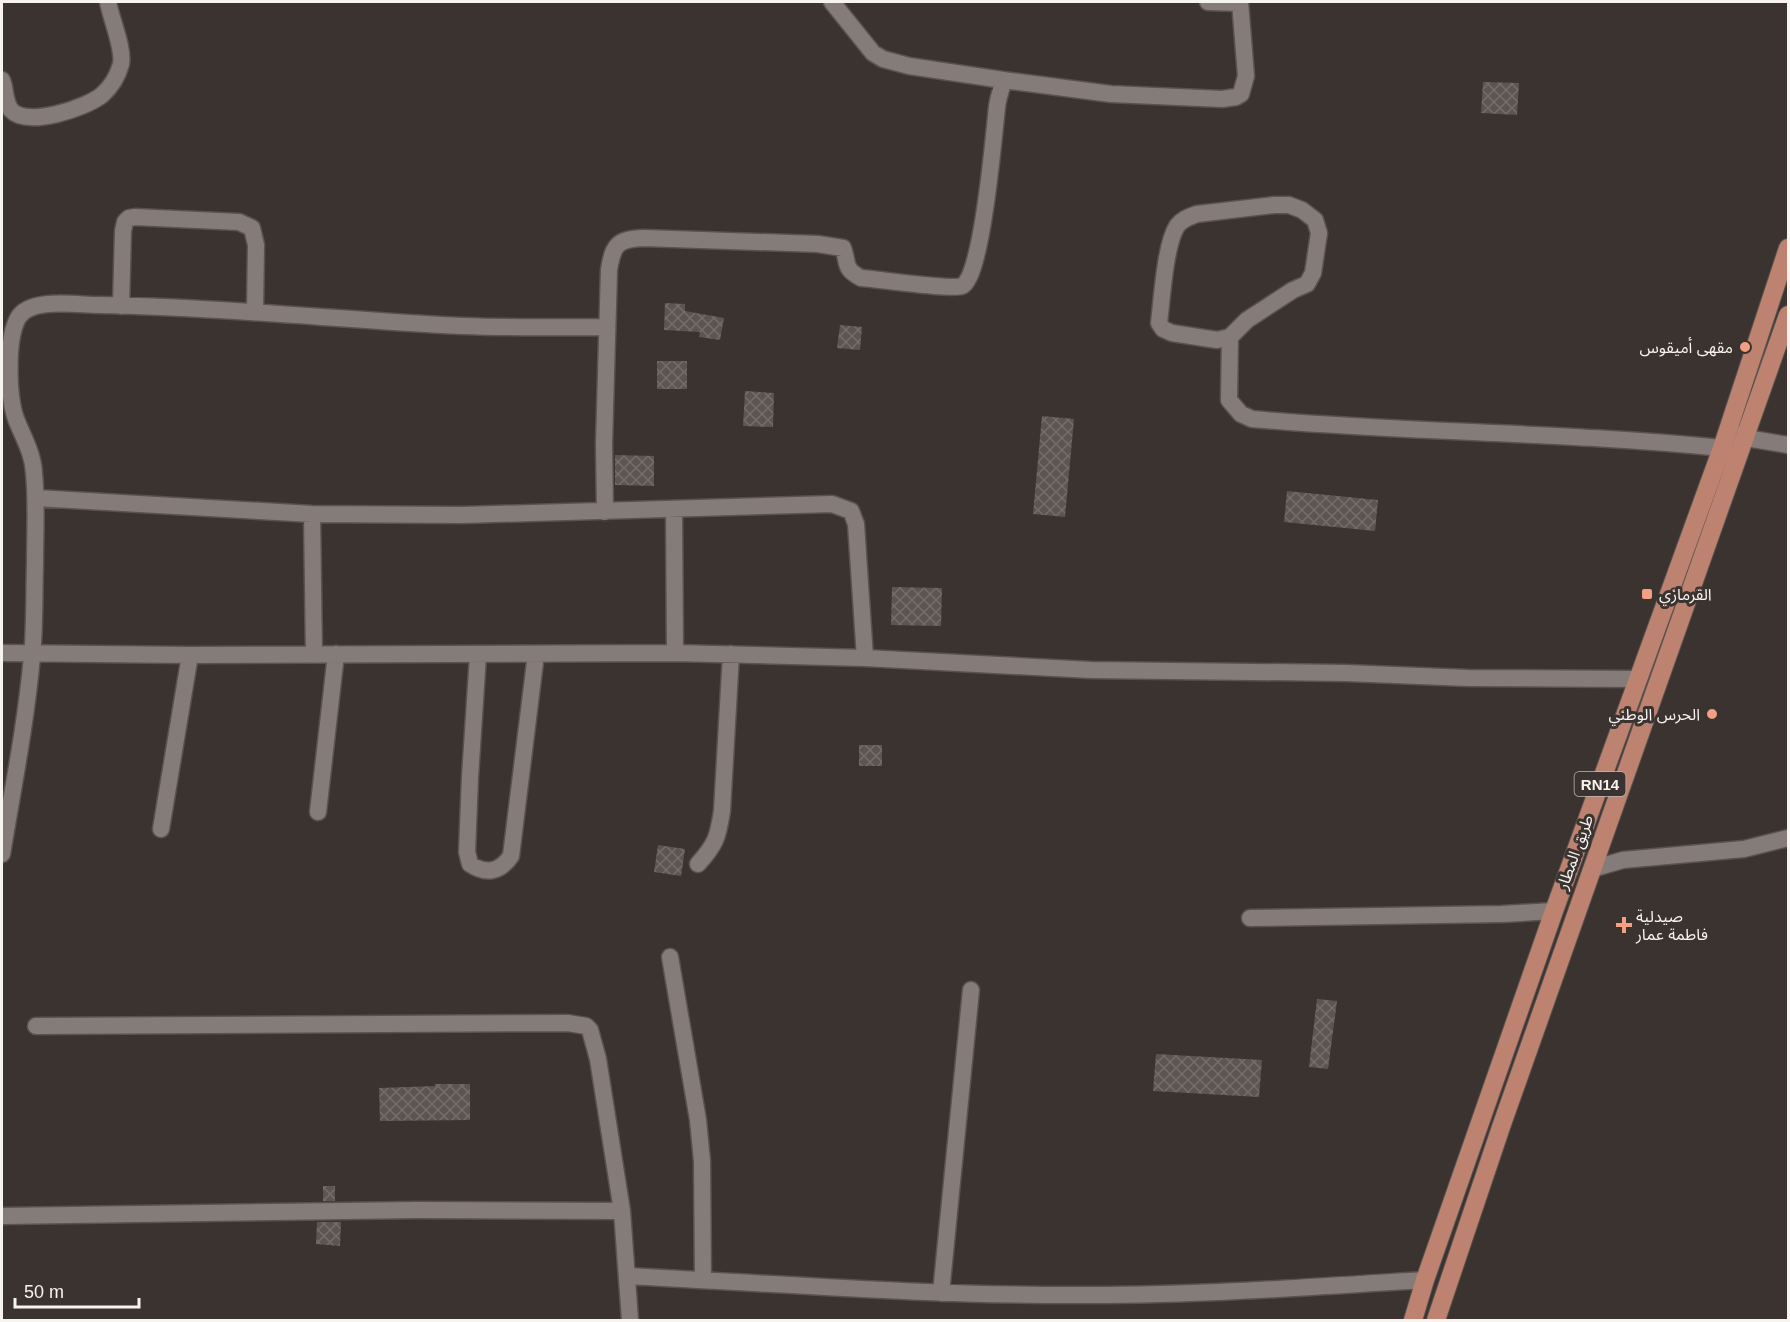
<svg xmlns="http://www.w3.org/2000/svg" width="1790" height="1322" font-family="Helvetica,'Noto Sans Arabic',sans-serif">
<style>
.building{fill:url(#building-cross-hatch)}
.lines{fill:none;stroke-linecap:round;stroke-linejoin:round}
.minor-casing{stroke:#595250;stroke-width:19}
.major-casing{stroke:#595250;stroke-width:20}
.minor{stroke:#857c7a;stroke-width:16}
.major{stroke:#bd8370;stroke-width:18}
.poi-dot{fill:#f39f83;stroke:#3a3330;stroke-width:2}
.labels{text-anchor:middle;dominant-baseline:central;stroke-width:6;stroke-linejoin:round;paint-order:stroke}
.shield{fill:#3a3330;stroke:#beb9b7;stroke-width:1.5}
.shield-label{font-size:15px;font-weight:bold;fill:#f7f3f1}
.poi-label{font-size:16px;fill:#f7f3f1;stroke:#3a3330;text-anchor:end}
.street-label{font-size:16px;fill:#f7f3f1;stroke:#3a3330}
</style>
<defs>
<pattern id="building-cross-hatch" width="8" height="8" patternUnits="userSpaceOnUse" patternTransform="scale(1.5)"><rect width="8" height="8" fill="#5c5552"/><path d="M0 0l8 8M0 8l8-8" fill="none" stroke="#746e6b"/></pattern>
</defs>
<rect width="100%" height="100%" fill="#3a3330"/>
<path class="building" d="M 1483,82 L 1519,83 L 1517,115 L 1481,113 Z
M 665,303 L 685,304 L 685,311 L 724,318 L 720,340 L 699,337 L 700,332 L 664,330 Z
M 840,325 L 862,327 L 860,350 L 837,348 Z
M 657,361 L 687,361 L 687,389 L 657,389 Z
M 745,391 L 774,393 L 773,427 L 743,426 Z
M 1042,416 L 1074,419 L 1065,517 L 1033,514 Z
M 615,455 L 654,456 L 654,486 L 615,485 Z
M 1287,491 L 1378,500 L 1375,531 L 1284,522 Z
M 892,587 L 942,588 L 941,626 L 891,625 Z
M 859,745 L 882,745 L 882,766 L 859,766 Z
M 658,845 L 685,849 L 681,876 L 654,872 Z
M 1317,999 L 1337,1001 L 1328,1069 L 1309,1067 Z
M 1156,1054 L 1262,1060 L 1259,1097 L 1153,1091 Z
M 435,1084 L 470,1084 L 470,1120 L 380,1121 L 379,1088 L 435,1086 Z
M 323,1186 L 335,1186 L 335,1201 L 323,1201 Z
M 317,1222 L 341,1222 L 340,1246 L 316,1244 Z"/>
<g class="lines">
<defs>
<path id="minor" d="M 832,2 L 873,53 L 883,59 L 909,66 L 1003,80
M 1208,2 L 1240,3
M 2,80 C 6,89 4,101 11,110 C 27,128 86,108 102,95 C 111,87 118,75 121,64 C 124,48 111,19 108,2
M 1274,205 L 1289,205 L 1302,210 L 1315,220 L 1319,233 L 1313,273 L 1307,284 L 1293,290 L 1247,320 L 1230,337 L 1217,340 L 1172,333 L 1163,329 L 1159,323 C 1162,299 1165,245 1177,226 C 1182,219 1189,217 1197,214 Z
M 121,306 L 123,231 L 125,222 L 129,218 L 135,217 L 239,222 L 252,228 L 256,245 L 255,311
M 1230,337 L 1229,400 L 1241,414 L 1252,419 C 1408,433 1566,432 1722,448
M 1734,434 L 1746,438 L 1788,445
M 36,498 L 312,514 L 463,515 L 832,504 L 851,511 L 856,524 L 865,658
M 674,509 L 675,653
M 605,512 L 604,444 L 609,270 C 613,244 618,239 644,238 L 818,244 L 843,248 C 849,265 843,268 861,278 C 877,279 952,290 962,286 C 982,278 994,133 997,107 C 998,97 1002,89 1003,80 L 1111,94 L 1222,99 L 1236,97 L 1241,94 L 1246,76 L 1240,2
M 312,514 L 314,655
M 2,653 L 190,655 L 675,653 L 865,658 L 1091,670 L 1346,673 L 1468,678 L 1637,679
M 478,655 L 470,777 L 467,852 L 470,864 C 486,875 500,872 511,856 L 536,654
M 318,812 L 336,654
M 161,829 L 190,655
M 2,854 C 13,788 26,723 32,656 C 35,626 34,595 35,564 C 35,534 37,503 34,473 C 33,453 23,437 16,419 C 8,396 6,340 18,318 C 30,297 77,305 98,305 C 221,307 342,320 464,326 C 512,328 559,327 607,327
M 698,864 C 716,844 718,837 722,811 L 731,654
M 1592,869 L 1623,860 L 1744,849 L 1788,838
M 1250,918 L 1502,914 L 1554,911
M 670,957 L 698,1120 L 702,1161 L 703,1280
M 36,1026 L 568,1023 L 586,1026 L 590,1030 L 598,1059 L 622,1211 L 630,1320
M 2,1216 L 417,1210 L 622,1211
M 627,1276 C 781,1284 935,1296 1089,1295 C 1201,1295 1313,1287 1425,1280
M 941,1293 L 971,990"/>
<path id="major" d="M 1413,1320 L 1425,1280 L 1554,911 L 1722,448 L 1788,248
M 1436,1320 L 1501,1127 L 1788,315"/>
</defs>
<use href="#minor" class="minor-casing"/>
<use href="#major" class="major-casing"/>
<use href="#minor" class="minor"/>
<use href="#major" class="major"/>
</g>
<g class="poi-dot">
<circle cx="1745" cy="347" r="6"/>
<rect x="1641" y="588" width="12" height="12" rx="3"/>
<circle cx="1712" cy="714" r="6"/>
<path d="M1621 916h6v6h6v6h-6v6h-6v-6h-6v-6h6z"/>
</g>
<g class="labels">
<rect class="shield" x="1574.5" y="772" width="51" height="24" rx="4.5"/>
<g class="shield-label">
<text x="1600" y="784">RN14</text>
</g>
<g class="poi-label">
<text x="1733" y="347">مقهى أميقوس</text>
<text x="1659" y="594" text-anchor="start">القرمازي</text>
<text x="1700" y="714">الحرس الوطني</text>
<text x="1636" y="916" text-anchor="start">صيدلية<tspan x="1636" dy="18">فاطمة عمار</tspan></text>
</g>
<g class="street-label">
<text transform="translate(1575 852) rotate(-70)">طريق المطار</text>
</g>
</g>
<rect width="1790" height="1322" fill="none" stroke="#f7f3f1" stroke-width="6"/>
<path d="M15 1298v9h124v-9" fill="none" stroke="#f7f3f1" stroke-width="3"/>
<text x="24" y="1298" font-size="18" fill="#f7f3f1" stroke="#3a3330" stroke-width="4.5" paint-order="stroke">50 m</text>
</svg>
